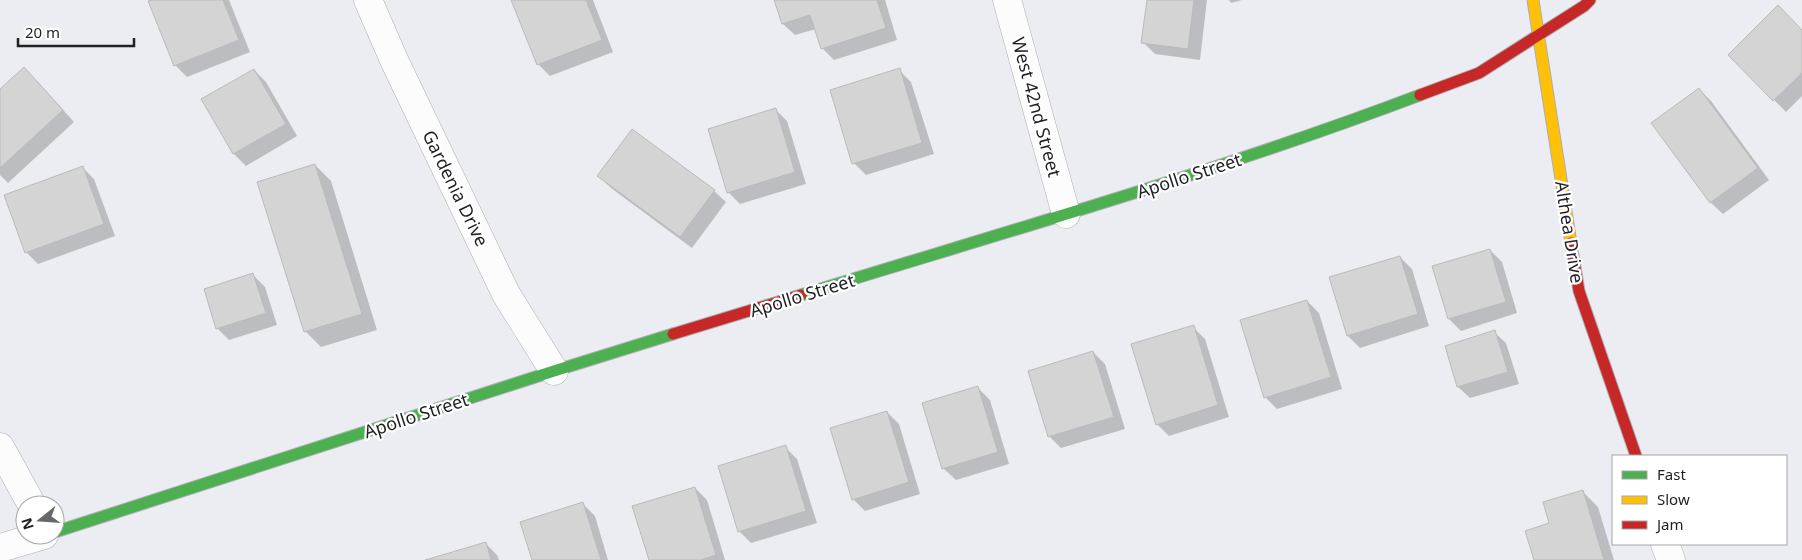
<svg xmlns="http://www.w3.org/2000/svg" width="1802" height="560" font-family="'Noto Sans',sans-serif">
<style>
.shadow{fill:#0003}
.building{fill:#d5d4d5;stroke:#bbb9bb}
.lines{fill:none;stroke-linecap:round;stroke-linejoin:round}
.street-casing{stroke:#adaeb2;stroke-width:29}
.fast-casing{stroke:#adaeb2;stroke-width:13}
.slow-casing{stroke:#adaeb2;stroke-width:13}
.jam-casing{stroke:#adaeb2;stroke-width:13}
.street{stroke:#fcfcfd;stroke-width:28}
.fast{stroke:#4caf50;stroke-width:11}
.slow{stroke:#ffc107;stroke-width:11}
.jam{stroke:#c62828;stroke-width:11}
.labels{text-anchor:middle;dominant-baseline:central;stroke-width:4.5;stroke-linejoin:round;paint-order:stroke}
.street-label{font-size:18px;fill:#1f2024;stroke:#fff}
</style>
<rect width="100%" height="100%" fill="#ecedf2"/>
<path class="shadow" d="M 155,0 L 229,0 L 250,52 L 187,77 L 175,65 Z
M 513,0 L 593,0 L 613,52 L 550,76 L 538,64 Z
M 776,0 L 885,0 L 897,40 L 834,60 L 822,48 L 816,29 L 795,35 L 783,24 Z
M 1148,0 L 1207,0 L 1200,60 L 1155,54 L 1143,42 Z
M 1229,0 L 1242,0 L 1231,3 Z
M 1802,32 L 1802,96 L 1786,112 L 1730,55 Z
M 254,70 L 266,82 L 297,136 L 246,166 L 234,154 L 203,99 Z
M 899,70 L 911,82 L 934,154 L 866,175 L 854,163 Z
M 36,80 L 74,122 L 8,183 L 0,175 L 0,91 Z
M 1699,89 L 1711,101 L 1769,180 L 1723,214 L 1711,203 L 1653,124 Z
M 775,109 L 787,121 L 806,184 L 740,204 L 728,192 Z
M 315,165 L 331,181 L 377,330 L 321,347 L 305,331 Z
M 82,167 L 94,179 L 115,236 L 38,264 L 26,252 Z
M 599,176 L 714,191 L 726,202 L 692,248 L 611,188 Z
M 1490,250 L 1502,262 L 1517,313 L 1461,331 L 1449,319 Z
M 1400,257 L 1412,269 L 1429,326 L 1360,348 L 1348,336 Z
M 253,275 L 265,287 L 277,325 L 229,340 L 217,328 Z
M 1307,301 L 1319,313 L 1342,389 L 1277,409 L 1265,397 Z
M 1193,327 L 1205,339 L 1229,417 L 1169,436 L 1157,424 Z
M 1494,332 L 1506,343 L 1519,384 L 1470,398 L 1458,387 Z
M 1093,352 L 1105,364 L 1125,429 L 1061,448 L 1049,436 Z
M 978,388 L 990,400 L 1009,464 L 956,480 L 944,469 L 924,404 Z
M 887,412 L 899,424 L 920,494 L 865,511 L 853,499 Z
M 785,447 L 797,459 L 817,523 L 751,543 L 739,531 Z
M 695,488 L 707,500 L 725,560 L 650,560 Z
M 1582,491 L 1598,507 L 1614,560 L 1535,560 Z
M 583,504 L 595,516 L 608,560 L 533,560 Z
M 485,543 L 497,555 L 499,560 L 430,560 Z"/>
<path class="building" d="M 152,0 L 223,0 L 239,40 L 174,66 L 148,1 Z
M 511,0 L 586,0 L 602,40 L 537,65 Z
M 774,0 L 877,0 L 886,28 L 821,49 L 810,15 L 782,24 Z
M 1147,0 L 1194,0 L 1188,49 L 1141,43 Z
M 1778,5 L 1802,30 L 1802,73 L 1773,101 L 1728,55 Z
M 24,67 L 63,110 L 0,168 L 0,89 Z
M 900,68 L 922,143 L 852,164 L 830,90 Z
M 254,69 L 286,124 L 233,154 L 201,99 Z
M 1699,88 L 1758,168 L 1710,203 L 1651,123 Z
M 776,108 L 795,172 L 727,193 L 708,129 Z
M 632,129 L 715,190 L 680,237 L 597,176 Z
M 315,164 L 362,314 L 304,332 L 257,182 Z
M 83,166 L 104,224 L 25,253 L 4,195 Z
M 1490,249 L 1506,302 L 1448,319 L 1432,266 Z
M 1400,256 L 1418,314 L 1347,336 L 1329,277 Z
M 253,273 L 266,313 L 216,329 L 204,289 Z
M 1307,300 L 1331,377 L 1264,398 L 1240,320 Z
M 1194,325 L 1218,405 L 1156,425 L 1131,344 Z
M 1495,330 L 1508,372 L 1457,387 L 1445,346 Z
M 1093,351 L 1114,417 L 1048,437 L 1028,371 Z
M 978,386 L 998,452 L 942,469 L 922,403 Z
M 887,411 L 909,482 L 852,500 L 830,428 Z
M 786,445 L 806,511 L 738,532 L 718,466 Z
M 695,487 L 716,555 L 701,560 L 649,560 L 632,506 Z
M 1583,490 L 1604,560 L 1534,560 L 1525,531 L 1549,523 L 1543,502 Z
M 583,502 L 601,560 L 532,560 L 520,522 Z
M 486,542 L 491,560 L 425,560 Z"/>
<g class="lines">
<defs>
<path id="street" d="M 368,0 L 394,60 L 506,294 L 554,371
M 1007,0 L 1066,214
M 0,447 L 32,505
M 1665,544 L 1671,560
M 0,548 L 44,535"/>
<path id="fast" d="M 801,295 C 1008,231 1217,172 1420,95
M 55,532 L 554,371 L 673,334"/>
<path id="slow" d="M 1533,0 L 1571,243"/>
<path id="jam" d="M 1420,95 L 1479,73 L 1584,6 L 1590,0
M 1571,243 L 1579,291 L 1636,456
M 673,334 L 801,295"/>
</defs>
<use href="#street" class="street-casing"/>
<use href="#fast" class="fast-casing"/>
<use href="#slow" class="slow-casing"/>
<use href="#jam" class="jam-casing"/>
<use href="#street" class="street"/>
<use href="#fast" class="fast"/>
<use href="#slow" class="slow"/>
<use href="#jam" class="jam"/>
</g>
<g class="labels">
<g class="street-label">
<text transform="translate(1037 107) rotate(75)">West 42nd Street</text>
<text transform="translate(1189 175) rotate(-18)">Apollo Street</text>
<text transform="translate(456 188) rotate(64)">Gardenia Drive</text>
<text transform="translate(1570 232) rotate(81)">Althea Drive</text>
<text transform="translate(802 295) rotate(-17)">Apollo Street</text>
<text transform="translate(416 415) rotate(-18)">Apollo Street</text>
</g>
</g>
<rect x="1612" y="455" width="175" height="90" fill="#ffffff" stroke="#a5a6a7"/>
<rect x="1622" y="471" width="25" height="8" fill="#4caf50" stroke="#a5a6a7"/>
<text x="1657" y="480" font-size="15" fill="#1f2024">Fast</text>
<rect x="1622" y="496" width="25" height="8" fill="#ffc107" stroke="#a5a6a7"/>
<text x="1657" y="505" font-size="15" fill="#1f2024">Slow</text>
<rect x="1622" y="521" width="25" height="8" fill="#c62828" stroke="#a5a6a7"/>
<text x="1657" y="530" font-size="15" fill="#1f2024">Jam</text>
<g transform="translate(40 520) rotate(253)"><circle r="24" fill="#ffffff" stroke="#a5a6a7"/>
<path d="M0-4L9 19L0 12L-9 19Z" fill="#67686c"/>
<text y="-8" font-size="14" font-weight="bold" text-anchor="middle" fill="#1f2024">N</text>
</g>
<path d="M18 38v8h116v-8" fill="none" stroke="#1f2024" stroke-width="2.5"/>
<text x="25" y="38" font-size="15" fill="#1f2024" stroke="#ffffff" stroke-width="4" paint-order="stroke">20 m</text>
</svg>
